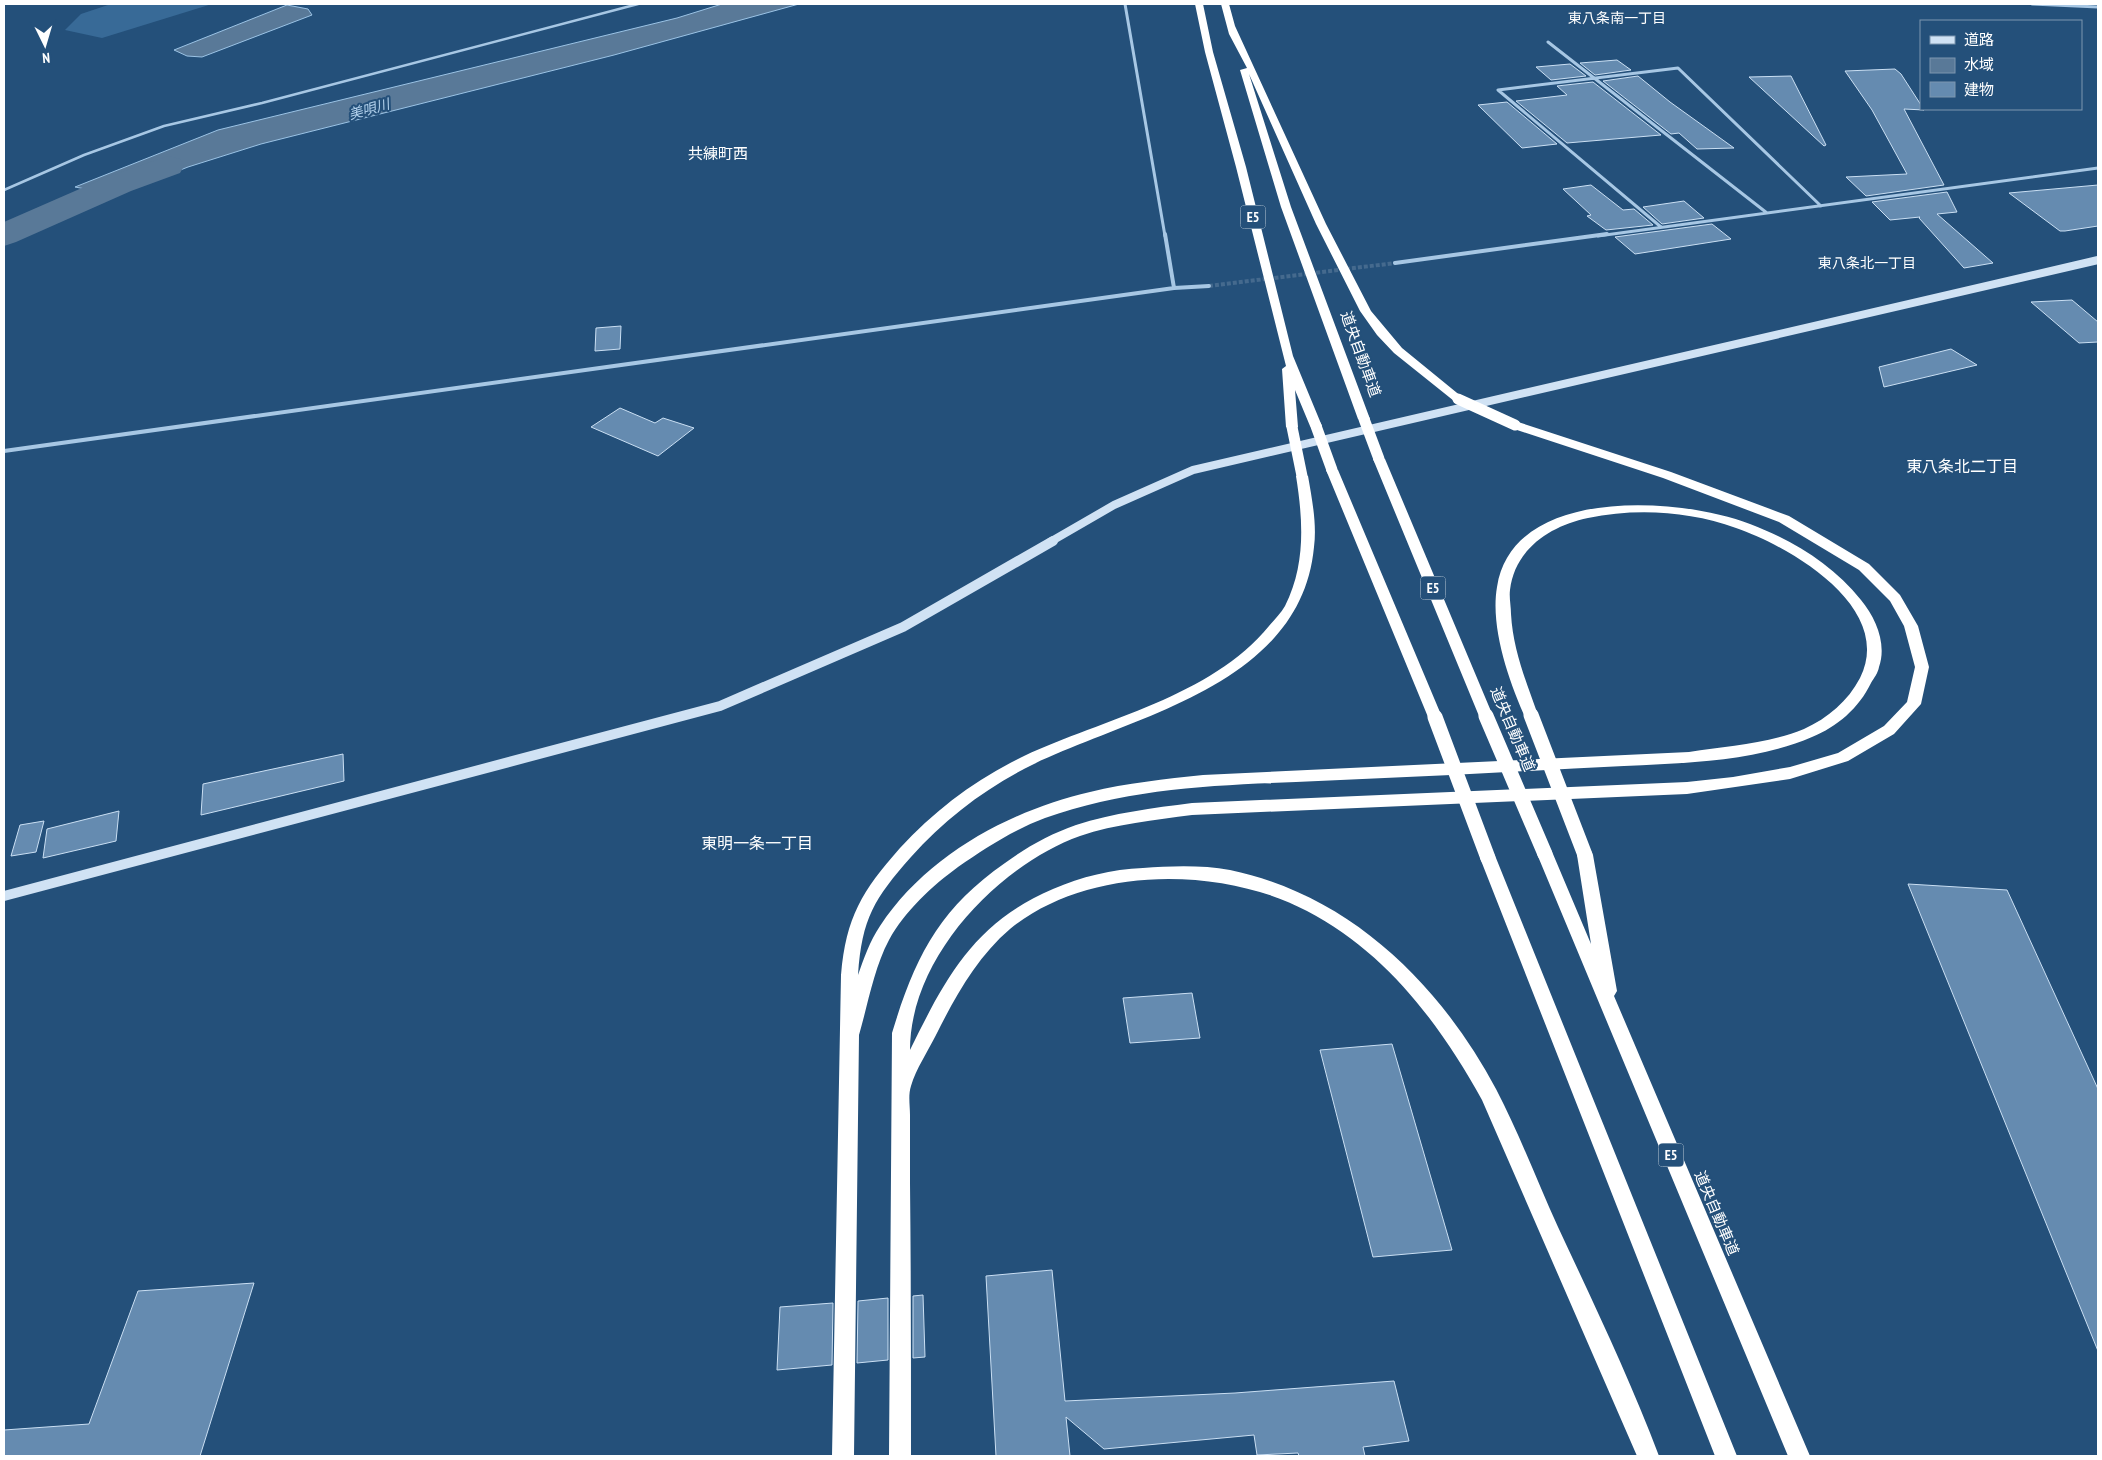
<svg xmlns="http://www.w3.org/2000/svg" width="2102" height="1460" font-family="'PT Sans Narrow','Noto Sans JP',sans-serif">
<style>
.green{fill:#386a97}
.water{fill:#597998;stroke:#9bc3e5}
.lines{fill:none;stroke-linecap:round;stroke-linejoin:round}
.river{fill:#597998;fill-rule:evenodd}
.building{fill:#658bb0;stroke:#cadff3}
.street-tunnel{stroke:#456a8e;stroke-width:4;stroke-dasharray:4 2;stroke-linecap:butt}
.lane{stroke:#a7c7e4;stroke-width:2.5}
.street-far1{stroke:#a7c7e4;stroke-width:3}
.street{stroke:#a7c7e4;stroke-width:4}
.secondary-far1{stroke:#d0e2f4;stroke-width:8}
.secondary{stroke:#d0e2f4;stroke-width:10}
.highway{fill:#fff;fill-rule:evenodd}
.highway-bridge-far1{stroke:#fff;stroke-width:11}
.highway-bridge{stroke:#fff;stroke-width:15}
.labels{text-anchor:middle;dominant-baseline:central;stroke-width:4;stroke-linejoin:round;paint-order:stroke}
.far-neighbourhood-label{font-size:14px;fill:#fff;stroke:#24507a}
.far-water-label{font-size:14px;font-style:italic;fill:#b2d1ec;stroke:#24507a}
.shield{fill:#24507a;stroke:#bdcad7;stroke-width:1}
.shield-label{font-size:14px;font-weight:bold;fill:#fff}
.far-quarter-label{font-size:15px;fill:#fff;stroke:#24507a}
.street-label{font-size:15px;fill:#fff;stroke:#24507a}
.neighbourhood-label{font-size:16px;fill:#fff;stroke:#24507a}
</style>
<rect width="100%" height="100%" fill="#24507a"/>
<path class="green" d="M 111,4 L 212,4 L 102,38 L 65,30 L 81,14 Z"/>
<path class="water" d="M 722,4 L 799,4 L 614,55 L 261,144 L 188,167 L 117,195 L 75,187 L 218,130 L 677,18 Z
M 287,5 L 308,9 L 312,15 L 202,57 L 187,56 L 174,50 Z"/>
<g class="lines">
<path class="river" d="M 168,156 L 180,159 L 184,166 L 180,173 L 131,191 L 16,242 L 4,246 L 4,222 L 107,177 Z"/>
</g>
<path class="building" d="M 1617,60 L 1631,70 L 1595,75 L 1580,63 Z
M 1570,64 L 1586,76 L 1551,80 L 1536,67 Z
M 1895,69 L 1901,74 L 1921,105 L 1921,109 L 1924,110 L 1904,109 L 1944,185 L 1866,196 L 1846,177 L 1907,174 L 1872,110 L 1845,71 Z
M 1638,76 L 1670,102 L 1734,148 L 1697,149 L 1679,133 L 1671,134 L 1603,81 Z
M 1791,76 L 1826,145 L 1824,146 L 1749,77 Z
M 1593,82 L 1661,135 L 1567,143 L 1516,101 L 1567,95 L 1557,86 Z
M 1507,102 L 1557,144 L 1522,148 L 1478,105 Z
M 1591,185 L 1623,210 L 1634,209 L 1653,225 L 1606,230 L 1587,216 L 1591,215 L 1563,189 Z
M 2098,185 L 2098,226 L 2065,231 L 2060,231 L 2009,193 Z
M 1947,192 L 1957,212 L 1937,214 L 1993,263 L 1964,268 L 1919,218 L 1920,217 L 1890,220 L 1872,202 Z
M 1684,201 L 1704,218 L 1662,224 L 1643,207 Z
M 1712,224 L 1731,239 L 1635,254 L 1615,237 Z
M 2072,300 L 2098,322 L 2098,342 L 2079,343 L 2031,302 Z
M 621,326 L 620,349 L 595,351 L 596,328 Z
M 1951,349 L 1977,365 L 1884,387 L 1879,367 Z
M 620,408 L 655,423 L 663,418 L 694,428 L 658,456 L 591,427 Z
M 343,754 L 344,781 L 201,815 L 203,784 Z
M 119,811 L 116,841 L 43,858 L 47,829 Z
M 44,821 L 36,852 L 11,856 L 20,825 Z
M 1908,884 L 2007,890 L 2098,1089 L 2098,1351 Z
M 1192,993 L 1200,1038 L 1130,1043 L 1123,998 Z
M 1392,1044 L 1452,1250 L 1373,1257 L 1320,1050 Z
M 1052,1270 L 1065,1401 L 1235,1393 L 1394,1381 L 1409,1441 L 1363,1447 L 1365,1456 L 1299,1456 L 1298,1453 L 1257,1455 L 1254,1435 L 1104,1449 L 1066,1417 L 1070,1456 L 996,1456 L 986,1276 Z
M 254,1283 L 200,1456 L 4,1456 L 4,1430 L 89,1424 L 138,1291 Z
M 923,1295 L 925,1357 L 913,1358 L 913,1296 Z
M 888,1298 L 888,1360 L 857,1363 L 858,1301 Z
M 833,1303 L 832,1365 L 777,1370 L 780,1307 Z"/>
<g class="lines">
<path class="street-tunnel" d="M 1209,286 L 1395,263"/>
<path class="lane" d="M 4,190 L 84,155 L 164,126 L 262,103 L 638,4"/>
<path class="street-far1" d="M 1125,4 L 1165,236
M 2032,4 L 2098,7
M 1548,42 L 1767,213
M 1661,227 L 1498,90 L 1678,68 L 1821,206
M 1598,236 L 2098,168"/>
<path class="street" d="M 1165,234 L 1174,288
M 1395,263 L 1607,234
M 4,451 L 1174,288 L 1209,286"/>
<path class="secondary-far1" d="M 1050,542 L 1114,505 L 1193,470 L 2098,260"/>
<path class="secondary" d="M 4,896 L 720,706 L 903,627 L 1053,541"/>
<path class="highway" d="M 1195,4 L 1203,4 L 1213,52 L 1246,167 L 1293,356 L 1322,426 L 1320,429 L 1312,429 L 1310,426 L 1295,390 L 1298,427 L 1292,431 L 1286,427 L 1282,369 L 1286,366 L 1236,167 L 1205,52 Z
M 1221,4 L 1229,4 L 1235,26 L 1326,224 L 1371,311 L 1402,348 L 1462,397 L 1462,401 L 1454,401 L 1394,353 L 1377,335 L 1360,311 L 1316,224 L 1249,74 L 1291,207 L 1370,419 L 1364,423 L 1358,419 L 1281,207 L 1240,70 L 1247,68 L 1229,34 Z
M 1515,421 L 1671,472 L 1789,516 L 1869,564 L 1900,595 L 1918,626 L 1929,667 L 1921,704 L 1894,734 L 1848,761 L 1790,779 L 1687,794 L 1192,815 C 1155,820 1115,824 1080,836 C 997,866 910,958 910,1050 C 946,977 974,923 1053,889 C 1081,877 1112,869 1143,868 C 1171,866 1203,865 1230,870 C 1350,895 1440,984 1496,1089 C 1519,1133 1537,1181 1558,1227 C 1593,1302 1630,1379 1659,1456 L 1637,1456 L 1482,1100 C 1440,1024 1386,952 1307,911 C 1222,866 1088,865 1010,929 C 977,957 955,997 936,1035 C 928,1051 916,1069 911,1086 C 908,1095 910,1106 910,1115 C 910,1137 910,1160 910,1183 C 911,1274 911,1365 911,1456 L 889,1456 L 892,1033 C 915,957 939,909 1005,863 C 1027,847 1050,834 1076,825 C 1113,813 1153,808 1192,803 L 1687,782 L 1733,777 L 1790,767 L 1838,753 L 1884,726 L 1907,702 L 1915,667 L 1904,626 L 1890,601 L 1859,570 L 1779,522 L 1663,478 L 1511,428 L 1509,425 Z
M 1379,455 L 1385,459 L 1493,716 L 1491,720 L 1481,720 L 1479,716 L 1373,459 Z
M 1332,466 L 1338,470 L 1442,717 L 1440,721 L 1430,721 L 1428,717 L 1326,470 Z
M 1302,472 L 1308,476 C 1312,499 1317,524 1314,547 C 1301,685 1136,715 1034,764 C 987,787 946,818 911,857 C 874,899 862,918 858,975 C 864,958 870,941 880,926 C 927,855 1009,811 1090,792 C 1127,783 1165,779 1203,775 L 1689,752 C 1727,746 1768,744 1804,729 C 1828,718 1848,701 1860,678 C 1895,608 1791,547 1736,528 C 1689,511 1636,508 1588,518 C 1550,526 1515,549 1510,590 C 1509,597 1511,606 1511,614 C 1513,650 1526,681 1538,715 L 1536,719 L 1526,719 C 1509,682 1490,627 1497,587 C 1513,485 1680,497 1750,524 C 1792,540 1832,564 1861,600 C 1876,618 1887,644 1879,667 C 1878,673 1874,678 1871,683 C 1859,708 1837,727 1812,737 C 1754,762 1686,763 1624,766 C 1566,769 1509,772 1451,775 C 1399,777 1348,780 1296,782 C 1212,785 1125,789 1045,818 C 1013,830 985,848 958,867 C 932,886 905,911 889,940 C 874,968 868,1004 859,1035 L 854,1456 L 832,1456 L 841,975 C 846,917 862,891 900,848 C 935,810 976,779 1024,756 C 1103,719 1211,697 1269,626 C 1274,620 1281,613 1285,606 C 1306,564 1303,520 1296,476 Z
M 1545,848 L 1551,850 L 1553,854 L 1591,944 L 1577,855 L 1579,851 L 1585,849 L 1591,851 L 1593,855 L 1617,991 L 1614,996 L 1810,1456 L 1788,1456 L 1537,854 L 1539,850 Z
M 1488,852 L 1494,854 L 1496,858 L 1737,1456 L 1715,1456 L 1480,858 L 1482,854 Z"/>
<path class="highway-bridge-far1" d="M 1458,399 L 1515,425
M 1364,419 L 1379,459
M 1316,426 L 1332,470
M 1292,427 L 1302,476"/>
<path class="highway-bridge" d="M 1531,715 L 1585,855
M 1486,716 L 1545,854
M 1435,717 L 1488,858"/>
</g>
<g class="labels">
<g class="far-neighbourhood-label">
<text x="1617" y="18">東八条南一丁目</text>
<text x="1867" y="263">東八条北一丁目</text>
</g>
<g class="far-water-label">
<text transform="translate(369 109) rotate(-16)">美唄川</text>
</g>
<g class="shield">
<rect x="1240.5" y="205.5" width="25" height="23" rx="4"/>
<rect x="1420.5" y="576.5" width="25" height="23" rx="4"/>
<rect x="1658.5" y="1143.5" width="25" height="23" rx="4"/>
</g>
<g class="shield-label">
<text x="1253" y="217">E5</text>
<text x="1433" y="588">E5</text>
<text x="1671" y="1155">E5</text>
</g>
<g class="far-quarter-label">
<text x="718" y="153">共練町西</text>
</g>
<g class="street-label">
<text transform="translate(1361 354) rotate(70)">道央自動車道</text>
<text transform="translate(1513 729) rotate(67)">道央自動車道</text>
<text transform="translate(1717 1213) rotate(67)">道央自動車道</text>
</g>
<g class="neighbourhood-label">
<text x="1962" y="466">東八条北二丁目</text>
<text x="757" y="843">東明一条一丁目</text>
</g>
</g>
<rect width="2102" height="1460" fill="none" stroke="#ffffff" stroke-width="10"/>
<rect x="1920" y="20" width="162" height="90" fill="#24507a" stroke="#7c96af"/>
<rect x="1930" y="36" width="25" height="8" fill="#d0e2f4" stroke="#7c96af"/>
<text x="1964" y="45" font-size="15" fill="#ffffff">道路</text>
<rect x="1930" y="58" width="25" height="15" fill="#597998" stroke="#7c96af"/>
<text x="1964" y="70" font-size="15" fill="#ffffff">水域</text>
<rect x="1930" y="82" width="25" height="15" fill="#658bb0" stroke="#7c96af"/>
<text x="1964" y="95" font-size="15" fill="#ffffff">建物</text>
<g transform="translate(45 45) rotate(175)" stroke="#24507a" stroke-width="4" paint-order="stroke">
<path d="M0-4L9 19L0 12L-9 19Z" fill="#ffffff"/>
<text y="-8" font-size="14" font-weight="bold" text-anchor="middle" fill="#ffffff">N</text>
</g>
</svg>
